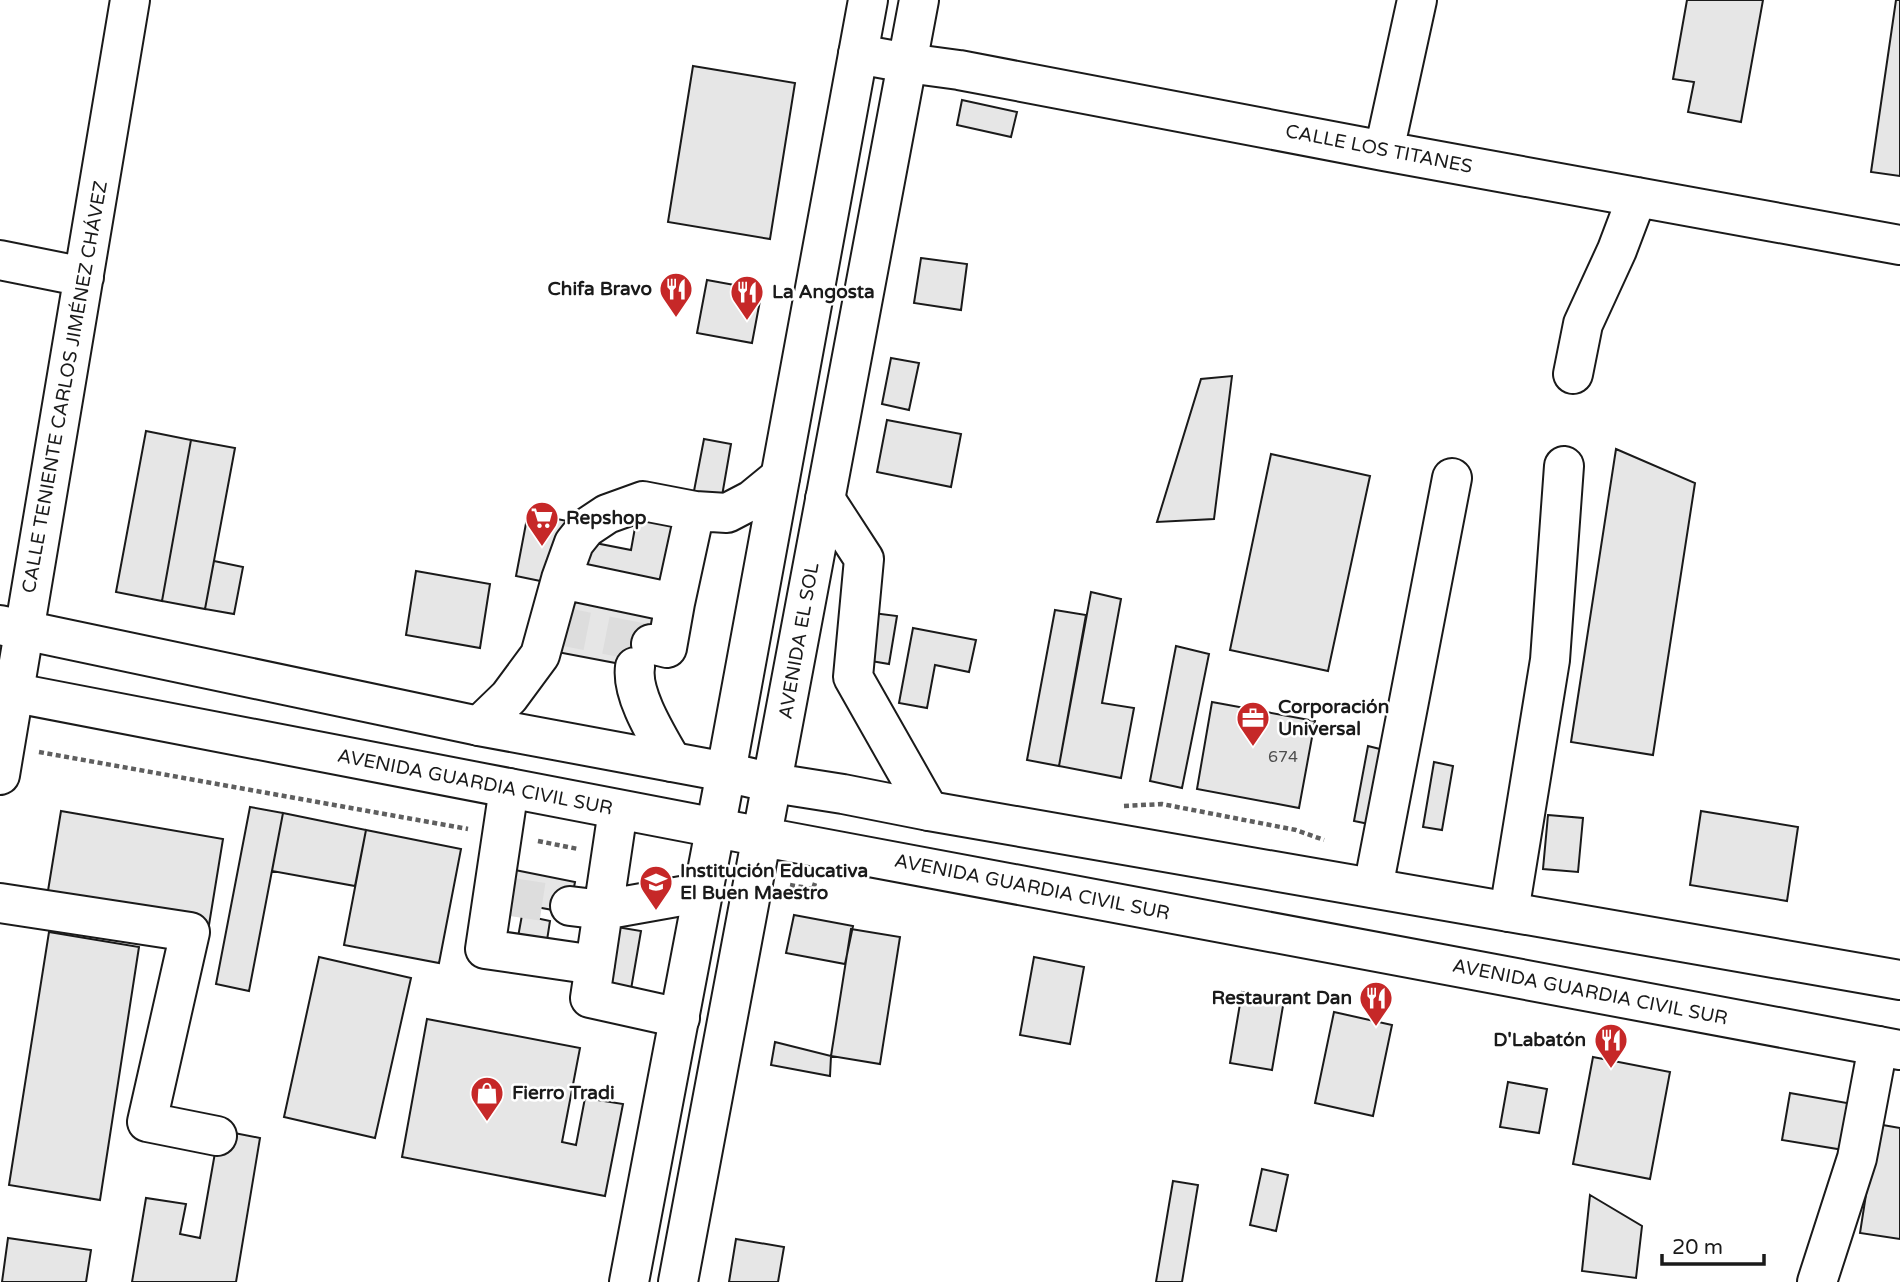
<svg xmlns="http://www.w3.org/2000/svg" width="1900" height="1282" font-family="'Varela Round',sans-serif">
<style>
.building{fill:#e6e6e6;stroke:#1a1a1a;stroke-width:2}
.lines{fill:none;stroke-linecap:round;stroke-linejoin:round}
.minor-tunnel{stroke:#ddd;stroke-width:38;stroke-dasharray:38 19;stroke-linecap:butt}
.minor-casing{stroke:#1a1a1a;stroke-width:42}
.major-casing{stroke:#1a1a1a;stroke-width:42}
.path{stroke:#5f5f5f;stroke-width:4.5;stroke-dasharray:5 3.5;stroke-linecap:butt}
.minor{stroke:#fff;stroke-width:38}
.major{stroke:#fff;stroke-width:38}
.labels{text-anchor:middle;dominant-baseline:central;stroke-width:5;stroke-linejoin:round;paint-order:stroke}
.number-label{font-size:16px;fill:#4d4d4d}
.street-label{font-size:19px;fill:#1a1a1a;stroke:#fff}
.poi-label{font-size:19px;font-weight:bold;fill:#1a1a1a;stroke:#fff;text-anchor:start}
</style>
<rect width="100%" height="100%" fill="#fff"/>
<path class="building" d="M 1687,0 L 1763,0 L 1741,122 L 1688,112 L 1694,82 L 1673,79 Z
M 1896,0 L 1900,0 L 1900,176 L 1871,172 Z
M 693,66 L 795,83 L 770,239 L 668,222 Z
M 962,100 L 1017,112 L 1011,137 L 957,125 Z
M 921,258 L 967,264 L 961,310 L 914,303 Z
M 707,280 L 762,290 L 752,343 L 697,333 Z
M 891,358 L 919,363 L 909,410 L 882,404 Z
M 1232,376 L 1214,519 L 1157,522 L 1201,379 Z
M 887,420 L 961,434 L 951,487 L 877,472 Z
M 146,431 L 191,440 L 162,601 L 116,592 Z
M 704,439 L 731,444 L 722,496 L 694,491 Z
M 191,440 L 235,448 L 205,609 L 162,601 Z
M 1616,449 L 1695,483 L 1653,755 L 1571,742 Z
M 1271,454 L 1370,476 L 1328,671 L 1230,650 Z
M 638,511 L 680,520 L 665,596 L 583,579 L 590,542 L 631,550 Z
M 528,513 L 567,521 L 555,584 L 516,576 Z
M 214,561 L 243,567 L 234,614 L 205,609 Z
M 416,571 L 490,584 L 480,648 L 406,635 Z
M 565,585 L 660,604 L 647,669 L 552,651 Z
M 1091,592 L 1121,599 L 1102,703 L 1134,708 L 1121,778 L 1059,766 Z
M 1055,610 L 1086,615 L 1059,766 L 1027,760 Z
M 873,613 L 897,616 L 889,664 L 865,660 Z
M 913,628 L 976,640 L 969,672 L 935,665 L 927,708 L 899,703 Z
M 1176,646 L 1209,654 L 1182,788 L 1150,781 Z
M 1212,702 L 1315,721 L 1299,808 L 1197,789 Z
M 1368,746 L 1384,750 L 1369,824 L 1354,821 Z
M 1434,762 L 1453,766 L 1442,830 L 1423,827 Z
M 250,807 L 283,813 L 249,991 L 216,984 Z
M 61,811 L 223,839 L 208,931 L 46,903 Z
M 1701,811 L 1798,827 L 1787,901 L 1690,885 Z
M 283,813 L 366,830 L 355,886 L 272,871 Z
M 1548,815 L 1583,818 L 1578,872 L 1543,869 Z
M 366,830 L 461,849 L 439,963 L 344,945 Z
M 510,869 L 575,882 L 569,913 L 504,901 Z
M 522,915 L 550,921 L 545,953 L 516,948 Z
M 794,915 L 853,926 L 845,964 L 786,953 Z
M 611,926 L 641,931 L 629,1001 L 599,995 Z
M 851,929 L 900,937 L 880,1064 L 831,1056 Z
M 49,932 L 139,947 L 100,1200 L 9,1185 Z
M 319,957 L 411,978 L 375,1138 L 284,1117 Z
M 1034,957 L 1084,967 L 1070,1044 L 1020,1035 Z
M 1242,992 L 1284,1000 L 1272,1070 L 1230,1063 Z
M 1334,1012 L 1392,1025 L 1373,1116 L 1315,1103 Z
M 427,1019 L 580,1048 L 562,1142 L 576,1145 L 585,1098 L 623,1104 L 605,1196 L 402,1157 Z
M 775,1042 L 831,1056 L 830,1076 L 771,1065 Z
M 1593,1057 L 1670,1072 L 1650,1179 L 1573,1164 Z
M 1508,1082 L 1547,1089 L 1539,1133 L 1500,1127 Z
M 1790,1093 L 1864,1106 L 1856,1152 L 1782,1140 Z
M 1877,1124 L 1900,1128 L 1900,1239 L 1860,1233 Z
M 219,1130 L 260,1138 L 236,1282 L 132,1282 L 146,1198 L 186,1204 L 180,1234 L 200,1238 Z
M 1262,1169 L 1288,1175 L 1276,1231 L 1250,1225 Z
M 1173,1181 L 1198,1185 L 1182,1282 L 1156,1282 Z
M 1590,1195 L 1642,1226 L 1636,1278 L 1582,1271 Z
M 8,1238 L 91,1250 L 86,1282 L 2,1282 Z
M 736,1239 L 784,1247 L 778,1282 L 729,1282 Z"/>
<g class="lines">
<path class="minor-tunnel" d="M 550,624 L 651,644
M 505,896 L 570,906"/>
<defs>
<path id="minor" d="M 858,54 L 907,63 L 959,70 L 1384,151 L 1900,245
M 1384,151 L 1417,0
M 0,260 L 84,277
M 1573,374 L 1583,324 L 1617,250 L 1637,197
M 825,499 L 864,559 L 853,677 L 929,811
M 561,579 L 675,603 L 695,511
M 651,644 L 667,648 L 675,603
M 635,667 C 631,695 658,737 672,762
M 479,726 L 509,697 L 540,655 L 561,579 L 574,543 L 586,528 L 607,514 L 643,501 L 695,511 L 727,513 L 752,500 L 780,477
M 0,775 L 130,0
M 509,788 L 485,949 L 595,965
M 618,810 L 590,998 L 680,1018
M 1373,888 L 1452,478
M 0,903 L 190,932 L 147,1122 L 217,1136
M 570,906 L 603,910 L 704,892
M 1509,912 L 1550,660 L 1564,466
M 1817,1282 L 1857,1158 L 1878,1046"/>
<path id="major" d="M 0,625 L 479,726 L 726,772 L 773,783 L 843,794 L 929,811 L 1900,980
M 0,690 L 763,837 L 1900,1050
M 629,1282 L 726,772 L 868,0
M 678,1282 L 919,0"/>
</defs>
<use href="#minor" class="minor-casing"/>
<use href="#major" class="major-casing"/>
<path class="path" d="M 39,752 L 468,829
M 1124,806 L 1162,804 L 1296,830 L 1324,840
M 538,841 L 578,849
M 790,885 L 813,889 L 815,883"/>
<use href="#minor" class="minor"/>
<use href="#major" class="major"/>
</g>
<defs>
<symbol id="restaurant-pin" viewBox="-11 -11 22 30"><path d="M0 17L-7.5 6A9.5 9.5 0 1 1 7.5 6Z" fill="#c62828" stroke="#fff"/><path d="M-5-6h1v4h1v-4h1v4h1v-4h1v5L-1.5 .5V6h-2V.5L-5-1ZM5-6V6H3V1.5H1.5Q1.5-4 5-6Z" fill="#fff"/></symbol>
<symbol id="supermarket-pin" viewBox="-11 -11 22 30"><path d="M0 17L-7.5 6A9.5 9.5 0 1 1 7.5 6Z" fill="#c62828" stroke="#fff"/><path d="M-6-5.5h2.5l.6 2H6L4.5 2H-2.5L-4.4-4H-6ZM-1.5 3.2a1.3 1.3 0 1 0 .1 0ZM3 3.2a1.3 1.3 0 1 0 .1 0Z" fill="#fff"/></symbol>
<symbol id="office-pin" viewBox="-11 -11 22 30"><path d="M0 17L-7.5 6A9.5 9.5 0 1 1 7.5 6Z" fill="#c62828" stroke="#fff"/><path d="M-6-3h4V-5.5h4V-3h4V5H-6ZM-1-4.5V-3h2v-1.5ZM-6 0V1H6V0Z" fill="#fff"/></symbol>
<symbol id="school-pin" viewBox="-11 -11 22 30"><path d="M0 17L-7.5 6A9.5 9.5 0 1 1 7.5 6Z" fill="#c62828" stroke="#fff"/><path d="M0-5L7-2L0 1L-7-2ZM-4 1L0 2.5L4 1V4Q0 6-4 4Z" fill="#fff"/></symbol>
<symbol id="shop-pin" viewBox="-11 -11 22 30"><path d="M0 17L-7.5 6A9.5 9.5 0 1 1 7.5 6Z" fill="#c62828" stroke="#fff"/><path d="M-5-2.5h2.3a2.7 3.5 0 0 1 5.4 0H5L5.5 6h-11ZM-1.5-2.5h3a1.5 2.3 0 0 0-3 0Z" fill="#fff"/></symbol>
</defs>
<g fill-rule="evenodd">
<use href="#restaurant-pin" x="657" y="270" width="38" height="52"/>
<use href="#restaurant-pin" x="728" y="273" width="38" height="52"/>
<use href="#supermarket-pin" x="523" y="499" width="38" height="52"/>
<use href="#office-pin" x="1234" y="699" width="38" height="52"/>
<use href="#school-pin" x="637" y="863" width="38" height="52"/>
<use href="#restaurant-pin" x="1357" y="979" width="38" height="52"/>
<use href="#restaurant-pin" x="1592" y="1021" width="38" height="52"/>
<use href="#shop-pin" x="468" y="1074" width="38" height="52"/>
</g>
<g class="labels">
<g class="number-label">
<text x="1283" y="757">674</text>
</g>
<g class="street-label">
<text transform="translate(1379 149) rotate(11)">CALLE LOS TITANES</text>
<text transform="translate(65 387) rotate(-80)">CALLE TENIENTE CARLOS JIMÉNEZ CHÁVEZ</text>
<text transform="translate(799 641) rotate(-80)">AVENIDA EL SOL</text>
<text transform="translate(475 782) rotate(11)">AVENIDA GUARDIA CIVIL SUR</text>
<text transform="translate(1032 887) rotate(11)">AVENIDA GUARDIA CIVIL SUR</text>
<text transform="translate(1590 992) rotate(11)">AVENIDA GUARDIA CIVIL SUR</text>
</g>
<g class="poi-label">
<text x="652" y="289" text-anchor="end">Chifa Bravo</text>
<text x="772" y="292">La Angosta</text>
<text x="566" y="518">Repshop</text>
<text x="1278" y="707">Corporación<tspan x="1278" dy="22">Universal</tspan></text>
<text x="680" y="871">Institución Educativa<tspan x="680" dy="22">El Buen Maestro</tspan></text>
<text x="1352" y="998" text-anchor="end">Restaurant Dan</text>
<text x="1586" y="1040" text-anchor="end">D'Labatón</text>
<text x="512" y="1093">Fierro Tradi</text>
</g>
</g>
<path d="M1662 1254v10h102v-10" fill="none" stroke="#1a1a1a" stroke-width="3.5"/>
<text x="1672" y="1254" font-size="21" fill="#1a1a1a" stroke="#ffffff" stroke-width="5" paint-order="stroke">20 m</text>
</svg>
